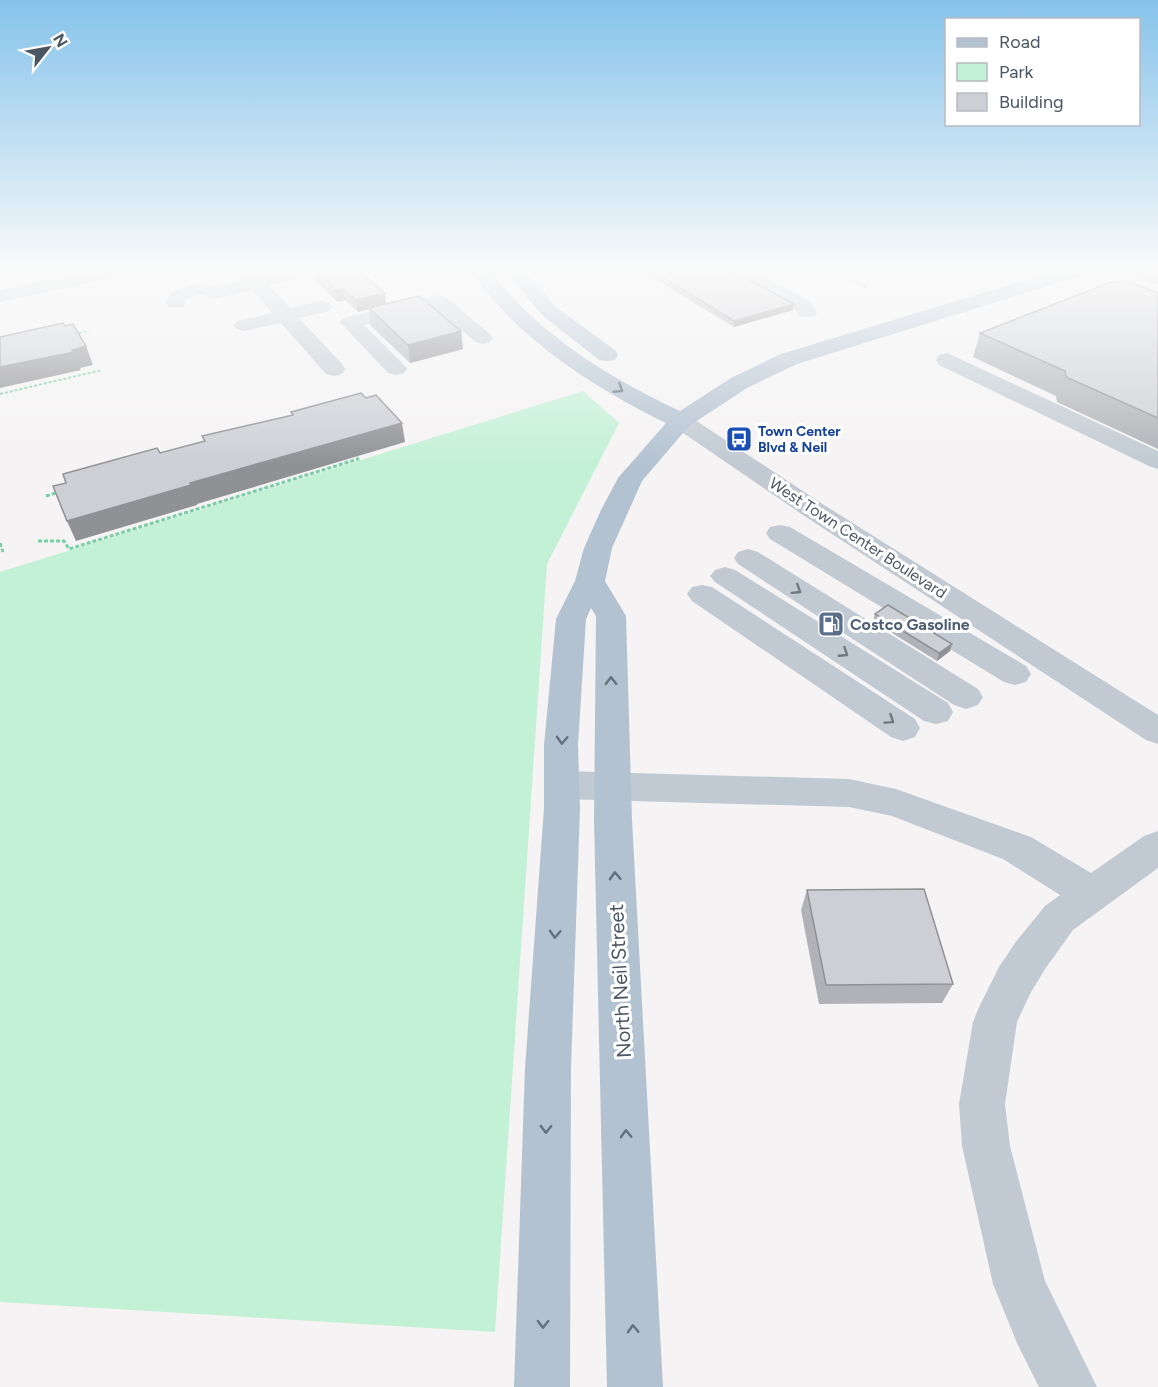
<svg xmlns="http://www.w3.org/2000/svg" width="1158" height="1387" font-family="Figtree,sans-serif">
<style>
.green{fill:#c3f1d5}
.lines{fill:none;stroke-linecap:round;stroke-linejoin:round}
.path-far1{stroke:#7ad0a6;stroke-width:2;stroke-dasharray:3 2;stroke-linecap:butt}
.path{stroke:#7ad0a6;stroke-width:3;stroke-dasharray:4 2;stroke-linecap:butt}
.minor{fill:#c1cad2;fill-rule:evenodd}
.major{fill:#b3c2d1;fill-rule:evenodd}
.wall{fill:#b0b2b7}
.shaded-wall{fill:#909195}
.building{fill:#cdcfd5;stroke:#909195;stroke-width:1.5}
.oneway{stroke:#64717d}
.oneway2{stroke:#6e7983}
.labels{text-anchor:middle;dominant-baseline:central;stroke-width:6;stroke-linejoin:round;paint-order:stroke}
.far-transit-label{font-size:14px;font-weight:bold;fill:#164399;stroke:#fff;text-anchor:start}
.street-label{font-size:16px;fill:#4a5661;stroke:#fff}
.service-label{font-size:16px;font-weight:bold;fill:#4e5e75;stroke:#fff;text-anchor:start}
.near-street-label{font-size:20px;fill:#4a5661;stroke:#fff}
</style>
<rect width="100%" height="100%" fill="#f5f3f3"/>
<path class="green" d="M 583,391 L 619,423 L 547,564 L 495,1332 L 0,1302 L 0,572 Z"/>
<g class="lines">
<path class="path-far1" d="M 832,270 L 868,288
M 74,334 L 89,331
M 0,394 L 102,370"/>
<path class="path" d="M 46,496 L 59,492
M 38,541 L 64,541 L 69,549 L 358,459 L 356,457
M 0,543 L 3,552"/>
<path class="minor" d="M 93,270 L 131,270 L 129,274 L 122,276 L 0,302 L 0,290 Z
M 235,270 L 255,270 L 260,277 L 287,270 L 299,271 L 301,275 L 299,279 L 269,286 L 290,308 L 322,301 L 329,303 L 332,307 L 329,311 L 299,318 L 342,364 L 345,369 L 342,374 L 334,376 L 326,374 L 281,323 L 244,331 L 237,329 L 234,325 L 237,321 L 272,313 L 252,290 L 215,299 L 201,294 L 187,299 L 183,307 L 169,307 L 166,303 L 171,292 L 196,283 L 218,286 L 243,281 Z
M 735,270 L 752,270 L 811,302 L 817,313 L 814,317 L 800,317 L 795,309 L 736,277 L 734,273 Z
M 1129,270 L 1158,272 L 1158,285 L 1131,274 Z
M 439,295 L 446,297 L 490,334 L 493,338 L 490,342 L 483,344 L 476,342 L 435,308 L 364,325 L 407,368 L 404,373 L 396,375 L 388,373 L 340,322 L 343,318 Z
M 947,353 L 1158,451 L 1158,469 L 1149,466 L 939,365 L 936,360 L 939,355 Z
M 681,414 L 689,416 L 821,503 L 1158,715 L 1158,744 L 1146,740 L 803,515 L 673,426 L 669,421 L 673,416 Z
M 780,525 L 790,527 L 1026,666 L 1031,674 L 1026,682 L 1015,685 L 1004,682 L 770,539 L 766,533 L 770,527 Z
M 748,549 L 758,552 L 978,689 L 983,697 L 978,705 L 966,709 L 954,705 L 738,564 L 734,558 L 738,552 Z
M 725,567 L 735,570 L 948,703 L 953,712 L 948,721 L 936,724 L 924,721 L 715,582 L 710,576 L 715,570 Z
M 702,585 L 712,587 L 915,719 L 920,728 L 915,737 L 903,741 L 891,737 L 692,601 L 687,594 L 692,587 Z
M 562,771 L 849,779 L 896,789 L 1031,837 L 1091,873 L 1144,836 L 1158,831 L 1158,868 L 1073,930 L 1045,969 L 1030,994 L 1017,1022 L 1005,1104 L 1010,1146 L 1045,1281 L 1097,1387 L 1039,1387 L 1017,1343 L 993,1284 L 962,1146 L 959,1104 L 973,1022 L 979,1007 L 999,967 L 1015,943 L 1045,906 L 1060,895 L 1003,859 L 892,816 L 849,807 L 562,799 L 549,795 L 544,785 L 549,775 Z"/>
<path class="major" d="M 470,270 L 489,270 C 538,334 608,377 680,411 L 731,378 L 781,354 L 1058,270 L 1088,270 L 1086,274 L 797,364 L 747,388 L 689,426 L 642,481 L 612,548 L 605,581 L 626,616 L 632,820 L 663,1387 L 607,1387 L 594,820 L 596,616 L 591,608 L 586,619 L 578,745 L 580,808 L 571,1068 L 570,1387 L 514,1387 L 525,1068 L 544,808 L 544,745 L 556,619 L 575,581 L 584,548 L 601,510 L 618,478 L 666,423 C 591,386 519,340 470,270 Z
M 504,270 L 524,270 L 556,307 L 615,350 L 618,355 L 615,360 L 607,361 L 599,360 L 542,315 Z"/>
</g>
<path class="wall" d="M 314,270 L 386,304 L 461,331 L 463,349 L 410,363 L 371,326 L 369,309 L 358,312 L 345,300 L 337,302 L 317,282 Z
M 640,270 L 714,270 L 722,275 L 794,304 L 793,310 L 734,327 Z
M 1158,293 L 1158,449 L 1057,402 L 1056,396 L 973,357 L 980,333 Z
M 875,614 L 952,644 L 950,651 L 937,661 L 873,621 Z
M 807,890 L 953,984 L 942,1003 L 819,1004 L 801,910 Z"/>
<path class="shaded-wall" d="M 343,289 L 345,300 L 337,302 L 335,290 Z
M 385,293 L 386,305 L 369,308 L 369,309 L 358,312 L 356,300 Z
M 794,304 L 793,310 L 734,327 L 734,321 Z
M 461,331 L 463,349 L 410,363 L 408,345 Z
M 86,346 L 93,365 L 80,368 L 81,370 L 0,388 L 0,367 Z
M 402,423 L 405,442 L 197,504 L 197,505 L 76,541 L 67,521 L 190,483 Z
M 952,644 L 950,651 L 937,661 L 939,653 Z"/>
<path class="building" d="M 315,270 L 358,270 L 385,293 L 356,300 L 343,289 L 335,290 Z
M 651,270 L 714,270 L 722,275 L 735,272 L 794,304 L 734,321 Z
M 1111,282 L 1133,283 L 1158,293 L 1158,418 L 1066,377 L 1065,371 L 980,333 Z
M 419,296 L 461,331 L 408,345 L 369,308 Z
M 63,323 L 65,326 L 73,324 L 86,346 L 72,350 L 74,352 L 0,367 L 0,337 Z
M 361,393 L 366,398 L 376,395 L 402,423 L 190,483 L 191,485 L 67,521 L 53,486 L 66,483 L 63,474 L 157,448 L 160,453 L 205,441 L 202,436 L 293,415 L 291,412 Z
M 888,605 L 952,644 L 939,653 L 875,614 Z
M 924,889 L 953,984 L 826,985 L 807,890 Z"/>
<defs><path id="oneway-chevron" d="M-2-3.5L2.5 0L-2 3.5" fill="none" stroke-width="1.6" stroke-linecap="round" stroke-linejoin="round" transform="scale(1.5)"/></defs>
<g class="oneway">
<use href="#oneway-chevron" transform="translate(619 389) rotate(33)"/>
<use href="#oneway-chevron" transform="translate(611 681) rotate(-90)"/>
<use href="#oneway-chevron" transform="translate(562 740) rotate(93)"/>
<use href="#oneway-chevron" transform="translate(615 876) rotate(-93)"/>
<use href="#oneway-chevron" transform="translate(555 934) rotate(93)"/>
<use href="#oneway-chevron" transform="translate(546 1129) rotate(91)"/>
<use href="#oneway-chevron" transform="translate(626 1134) rotate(-92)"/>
<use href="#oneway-chevron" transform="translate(543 1324) rotate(91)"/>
<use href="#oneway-chevron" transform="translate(633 1329) rotate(-92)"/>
</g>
<g class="oneway2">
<use href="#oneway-chevron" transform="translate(797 590) rotate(32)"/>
<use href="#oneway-chevron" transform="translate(844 653) rotate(33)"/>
<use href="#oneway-chevron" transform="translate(890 720) rotate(34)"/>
</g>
<linearGradient id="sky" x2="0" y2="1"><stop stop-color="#85c3ea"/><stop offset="0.58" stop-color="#fafafa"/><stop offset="1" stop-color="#fafafa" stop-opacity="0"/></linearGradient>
<rect width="1158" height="465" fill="url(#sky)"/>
<defs>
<symbol id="bus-square" viewBox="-11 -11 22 22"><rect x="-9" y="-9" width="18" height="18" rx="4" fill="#1a4fb4" stroke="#fff"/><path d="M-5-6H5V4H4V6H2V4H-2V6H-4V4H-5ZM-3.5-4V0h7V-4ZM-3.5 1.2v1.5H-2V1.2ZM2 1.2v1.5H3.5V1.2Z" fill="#fff"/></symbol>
<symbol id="fuel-square" viewBox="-11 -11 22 22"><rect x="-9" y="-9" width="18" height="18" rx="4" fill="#5c6f8a" stroke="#fff"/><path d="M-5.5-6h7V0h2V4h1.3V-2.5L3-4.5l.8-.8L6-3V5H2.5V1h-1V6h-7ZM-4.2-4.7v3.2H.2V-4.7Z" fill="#fff"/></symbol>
</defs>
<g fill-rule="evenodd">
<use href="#bus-square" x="724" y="424" width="30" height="30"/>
<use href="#fuel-square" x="816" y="609" width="30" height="30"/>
</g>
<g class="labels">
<g class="far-transit-label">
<text x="758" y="431">Town Center<tspan x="758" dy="16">Blvd &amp; Neil</tspan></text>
</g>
<g class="street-label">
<text transform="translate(858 538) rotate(33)">West Town Center Boulevard</text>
</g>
<g class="service-label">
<text x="850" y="624">Costco Gasoline</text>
</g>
<g class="near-street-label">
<text transform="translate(620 981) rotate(-93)">North Neil Street</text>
</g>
</g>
<rect x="945" y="18" width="195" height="108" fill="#ffffff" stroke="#b7bbc0" stroke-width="1.5"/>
<rect x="957" y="38" width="30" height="9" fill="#b3c2d1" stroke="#b7bbc0" stroke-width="1.5"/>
<text x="999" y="48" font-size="18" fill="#4a5661">Road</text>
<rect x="957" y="63" width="30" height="18" fill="#c3f1d5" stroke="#b7bbc0" stroke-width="1.5"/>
<text x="999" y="78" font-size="18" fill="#4a5661">Park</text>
<rect x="957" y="93" width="30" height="18" fill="#cdcfd5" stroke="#b7bbc0" stroke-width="1.5"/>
<text x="999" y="108" font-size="18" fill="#4a5661">Building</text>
<g transform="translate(48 48) rotate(59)" stroke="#ffffff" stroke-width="4.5" paint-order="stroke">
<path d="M0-4.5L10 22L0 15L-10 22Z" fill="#4a5661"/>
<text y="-9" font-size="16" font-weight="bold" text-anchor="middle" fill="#4a5661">N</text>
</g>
</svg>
